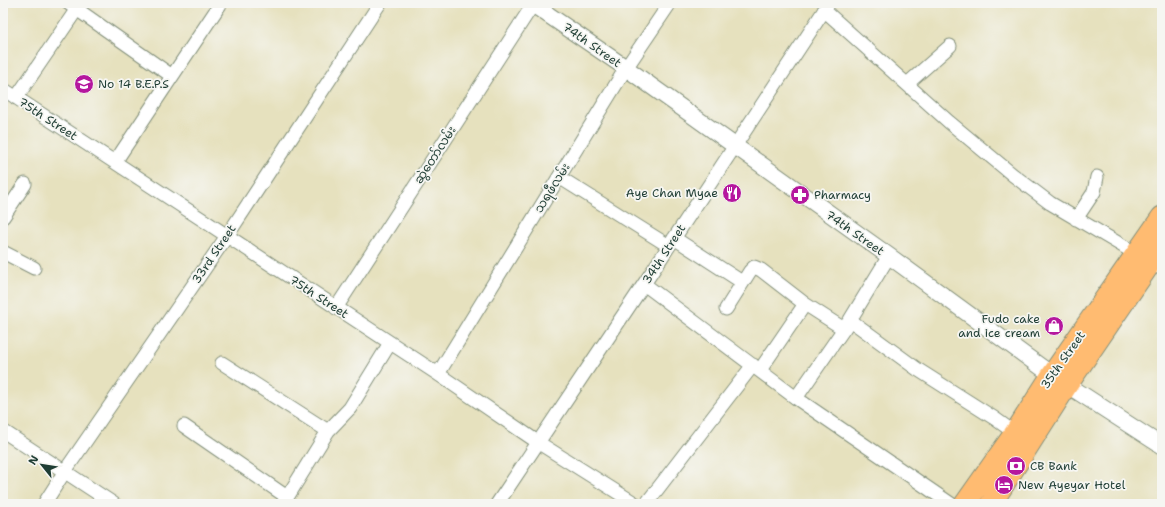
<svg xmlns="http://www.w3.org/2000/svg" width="1165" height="507" font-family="'Shantell Sans','Noto Sans Myanmar',sans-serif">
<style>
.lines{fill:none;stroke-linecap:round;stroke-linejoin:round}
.minor-casing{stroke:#828f79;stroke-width:15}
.tertiary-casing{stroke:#828f79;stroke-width:18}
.primary-casing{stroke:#828f79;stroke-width:23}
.minor{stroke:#fff;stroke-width:13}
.tertiary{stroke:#fff;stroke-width:16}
.primary{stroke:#ffbb71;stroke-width:21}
.labels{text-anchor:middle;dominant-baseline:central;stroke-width:3.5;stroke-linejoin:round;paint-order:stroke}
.street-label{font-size:12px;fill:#1f3d34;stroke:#f6f6f2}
.poi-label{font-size:12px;fill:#1f3d34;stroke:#f6f6f2;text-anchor:start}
</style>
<rect width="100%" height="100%" fill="#f6f6f2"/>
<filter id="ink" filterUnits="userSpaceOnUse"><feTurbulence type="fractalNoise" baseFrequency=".025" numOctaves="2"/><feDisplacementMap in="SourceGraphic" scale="8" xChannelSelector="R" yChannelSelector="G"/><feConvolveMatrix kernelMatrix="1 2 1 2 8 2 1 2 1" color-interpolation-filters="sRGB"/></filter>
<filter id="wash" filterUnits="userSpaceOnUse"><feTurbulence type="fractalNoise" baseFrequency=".012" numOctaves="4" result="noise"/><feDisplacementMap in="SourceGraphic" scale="16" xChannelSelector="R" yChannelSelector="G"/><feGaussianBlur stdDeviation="0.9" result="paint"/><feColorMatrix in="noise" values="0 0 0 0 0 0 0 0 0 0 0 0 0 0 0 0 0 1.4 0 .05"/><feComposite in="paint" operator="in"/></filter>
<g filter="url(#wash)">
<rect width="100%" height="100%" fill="#e6e1be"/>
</g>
<g filter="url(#ink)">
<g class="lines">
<defs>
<path id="minor" d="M 68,3 L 172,76
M 824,10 L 949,122 L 1013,175 L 1050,203 L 1162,269
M 907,84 L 950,46
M 3,89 L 438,374 L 539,443 L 636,504
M 16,98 L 81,3
M 115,162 L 221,3
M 559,177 L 669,246
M 3,217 L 25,184
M 1076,219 L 1094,192 L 1097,177
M 674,238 L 742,282
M 3,252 L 34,268
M 644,284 L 796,398 L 951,504
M 336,308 L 534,3
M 726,309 L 750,271 L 754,267 L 761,270 L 805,304 L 844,329
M 850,320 L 917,369 L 994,418 L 1015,433
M 222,363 L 328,431
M 760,370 L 805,304
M 438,374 L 626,68 L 670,3
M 796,398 L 850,320 L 889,256
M 184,426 L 287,497
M 3,431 L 114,504
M 44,504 L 65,471 L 227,236 L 380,3
M 283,504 L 328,431 L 350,408 L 390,343
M 497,504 L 644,284 L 829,3
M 646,504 L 753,365"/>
<path id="tertiary" d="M 531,3 L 626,68 L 889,256 L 1052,375 L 1162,446"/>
<path id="primary" d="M 965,504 L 1015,433 L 1052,375 L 1162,217
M 991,504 L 1067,385 L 1162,246"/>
</defs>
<use href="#minor" class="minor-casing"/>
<use href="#tertiary" class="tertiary-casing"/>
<use href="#primary" class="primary-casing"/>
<use href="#minor" class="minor"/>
<use href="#tertiary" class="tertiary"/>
<use href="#primary" class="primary"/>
</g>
</g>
<defs>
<symbol id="school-disc" viewBox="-11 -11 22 22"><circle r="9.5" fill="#b5179e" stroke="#f6f6f2"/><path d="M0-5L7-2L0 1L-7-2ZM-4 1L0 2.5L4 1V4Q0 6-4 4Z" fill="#fff"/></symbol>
<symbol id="restaurant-disc" viewBox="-11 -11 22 22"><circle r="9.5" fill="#b5179e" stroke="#f6f6f2"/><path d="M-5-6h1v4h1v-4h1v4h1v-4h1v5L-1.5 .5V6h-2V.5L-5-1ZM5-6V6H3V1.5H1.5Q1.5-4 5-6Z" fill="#fff"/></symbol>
<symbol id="pharmacy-disc" viewBox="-11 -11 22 22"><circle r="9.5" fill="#b5179e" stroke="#f6f6f2"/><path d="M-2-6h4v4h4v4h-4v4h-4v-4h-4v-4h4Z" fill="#fff"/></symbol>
<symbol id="shop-disc" viewBox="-11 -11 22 22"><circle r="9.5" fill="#b5179e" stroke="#f6f6f2"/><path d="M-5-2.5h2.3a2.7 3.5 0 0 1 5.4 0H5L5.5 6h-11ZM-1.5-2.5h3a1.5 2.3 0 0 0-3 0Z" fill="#fff"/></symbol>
<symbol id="bank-disc" viewBox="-11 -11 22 22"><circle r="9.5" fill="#b5179e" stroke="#f6f6f2"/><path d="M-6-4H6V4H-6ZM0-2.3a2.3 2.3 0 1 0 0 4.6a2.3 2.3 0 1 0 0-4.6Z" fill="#fff"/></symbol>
<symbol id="hotel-disc" viewBox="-11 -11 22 22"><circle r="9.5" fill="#b5179e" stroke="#f6f6f2"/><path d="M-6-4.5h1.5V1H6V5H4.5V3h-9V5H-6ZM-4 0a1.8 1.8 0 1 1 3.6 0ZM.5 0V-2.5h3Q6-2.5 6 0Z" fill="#fff"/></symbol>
</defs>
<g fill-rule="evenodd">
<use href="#school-disc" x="73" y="73" width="22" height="22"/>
<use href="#restaurant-disc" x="721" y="182" width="22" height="22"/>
<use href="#pharmacy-disc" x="789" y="184" width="22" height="22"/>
<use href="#shop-disc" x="1043" y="315" width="22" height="22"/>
<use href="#bank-disc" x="1005" y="455" width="22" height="22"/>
<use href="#hotel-disc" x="993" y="474" width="22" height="22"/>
</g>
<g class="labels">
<g class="street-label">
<text transform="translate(592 45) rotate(35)">74th Street</text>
<text transform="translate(48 119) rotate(33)">75th Street</text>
<text transform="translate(435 155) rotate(-57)">ဆွဲတော်လမ်း</text>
<text transform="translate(552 188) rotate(-58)">သရဖီလမ်း</text>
<text transform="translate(855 233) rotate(35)">74th Street</text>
<text transform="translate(214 254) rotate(-56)">33rd Street</text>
<text transform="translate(664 254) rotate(-57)">34th Street</text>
<text transform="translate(319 297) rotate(33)">75th Street</text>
<text transform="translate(1063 360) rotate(-55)">35th Street</text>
</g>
<g class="poi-label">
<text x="98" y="84">No 14 B.E.P.S</text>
<text x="718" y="193" text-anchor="end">Aye Chan Myae</text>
<text x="814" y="195">Pharmacy</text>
<text x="1040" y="319" text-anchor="end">Fudo cake<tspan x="1040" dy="14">and ice cream</tspan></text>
<text x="1030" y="466">CB Bank</text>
<text x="1018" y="485">New Ayeyar Hotel</text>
</g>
</g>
<rect width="1165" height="507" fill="none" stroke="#f6f6f2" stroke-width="16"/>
<g transform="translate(42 465) rotate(300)" stroke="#f6f6f2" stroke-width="3" paint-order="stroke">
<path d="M0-3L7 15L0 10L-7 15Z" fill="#1f3d34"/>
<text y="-6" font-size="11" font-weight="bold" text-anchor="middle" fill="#1f3d34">N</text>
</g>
</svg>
